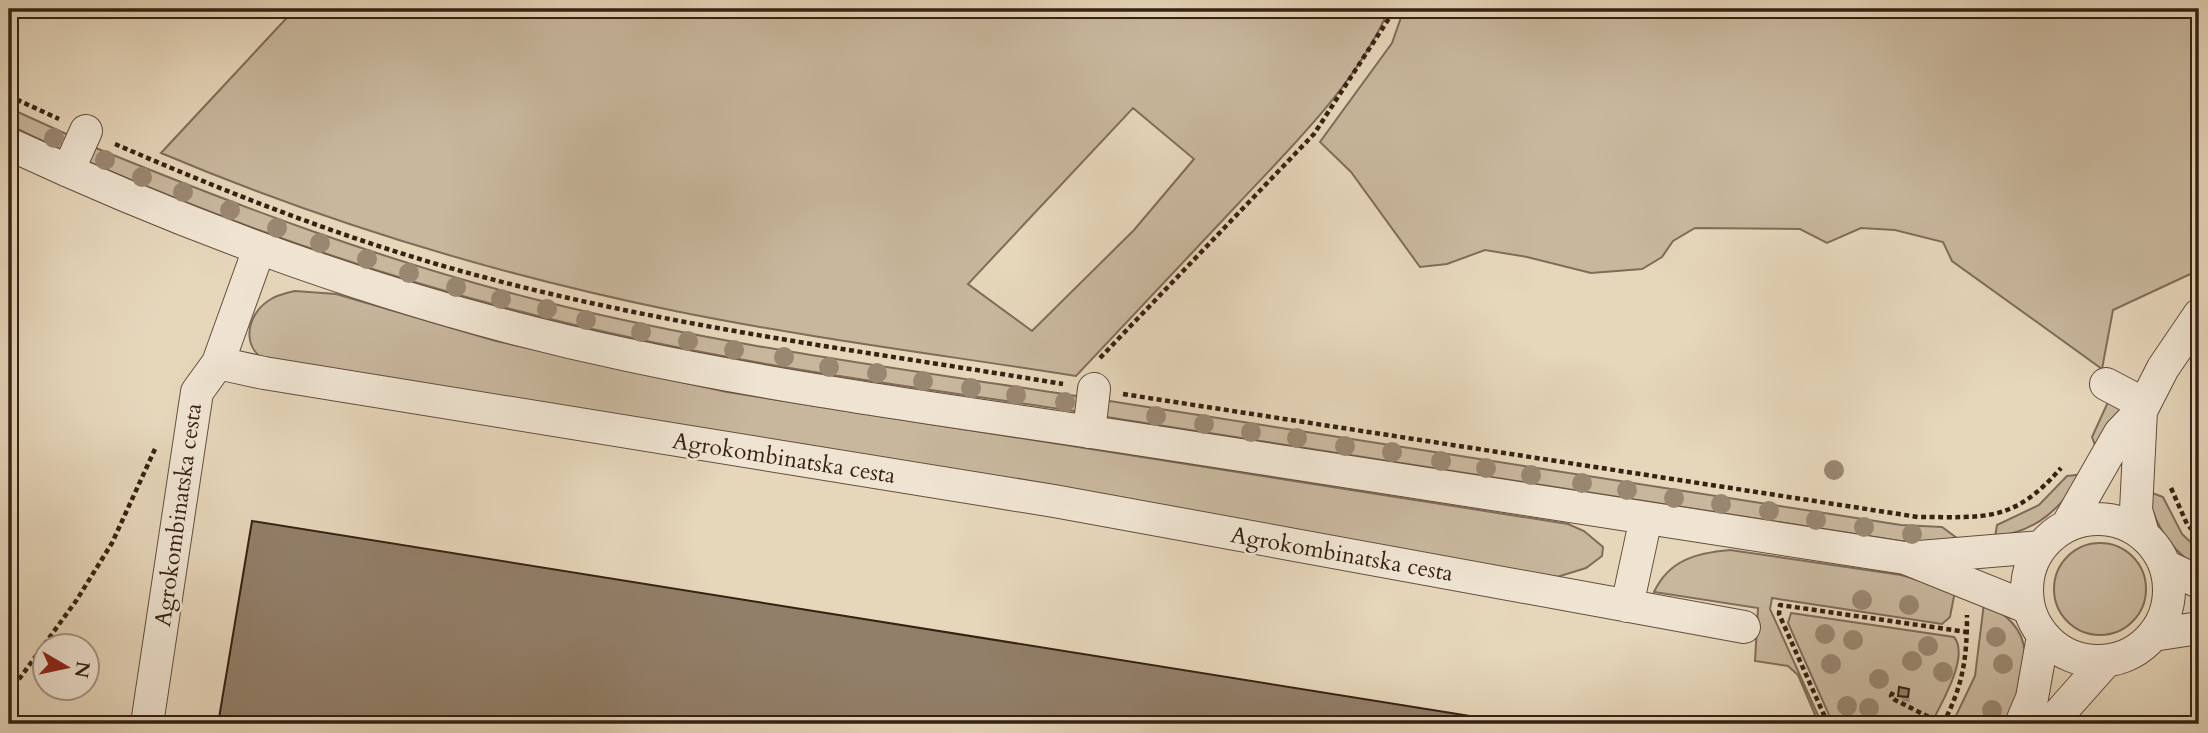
<svg xmlns="http://www.w3.org/2000/svg" width="2208" height="733" font-family="Cardo,serif">
<style>
.green{fill:#c8b79d;stroke:#806c58;stroke-width:2;fill-rule:evenodd}
.shadow{fill:#0003}
.building{fill:#927f69;stroke:#372112;stroke-width:2}
.lines{fill:none;stroke-linecap:round;stroke-linejoin:round}
.minor-casing{stroke:#634e3c;stroke-width:34}
.path{stroke:#372112;stroke-width:4.5;stroke-dasharray:5 3.5;stroke-linecap:butt}
.minor{stroke:#efe4d2;stroke-width:32}
.tree{fill:#9a8771}
.labels{text-anchor:middle;dominant-baseline:central;stroke-width:5;stroke-linejoin:round;paint-order:stroke}
.street-label{font-size:23px;fill:#372112;stroke:#efe4d2}
</style>
<rect width="100%" height="100%" fill="#e6d6ba"/>
<filter id="stains"><feTurbulence type="fractalNoise" baseFrequency=".00286" numOctaves="4"/><feColorMatrix values="0 0 0 0 .2 0 0 0 0 .09 0 0 0 0 .02 0 0 0 .5 -.17"/></filter>
<radialGradient id="worn" r=".72"><stop offset=".6" stop-color="#630" stop-opacity="0"/><stop offset="1" stop-color="#630" stop-opacity=".3"/></radialGradient>
<path class="green" d="M 295,9 L 1389,9 C 1357,84 1292,146 1237,205 C 1183,262 1129,319 1076,376 C 943,355 808,338 675,311 C 499,275 327,223 161,153 ZM 1133,108 L 1194,159 L 1134,230 L 1032,331 L 968,284 Z
M 1404,9 L 2199,9 L 2199,270 L 2113,310 L 2102,369 L 1952,261 L 1943,242 L 1895,230 L 1861,228 L 1827,243 L 1800,229 L 1695,228 L 1673,241 L 1662,257 L 1642,269 L 1591,273 L 1527,257 L 1485,250 L 1447,264 L 1420,267 L 1351,172 L 1320,142 L 1392,43 Z
M 9,108 L 73,137 L 66,152 L 9,125 Z
M 91,146 C 240,207 389,263 546,302 C 722,346 904,369 1083,397 L 1080,412 C 934,390 787,371 642,340 C 450,300 263,238 84,160 Z
M 295,291 L 336,294 L 496,341 L 727,392 L 1568,524 L 1584,531 L 1603,547 L 1602,556 L 1586,568 L 1557,577 L 267,361 C 241,348 246,316 268,301 C 276,295 286,293 295,291 Z
M 1103,400 L 1901,525 L 1942,527 L 1961,541 L 1900,541 L 1100,416 Z
M 2108,402 L 2123,411 L 2103,448 L 2095,445 L 2092,437 Z
M 2085,474 C 2057,509 2041,530 1995,537 L 1997,525 L 2039,505 L 2067,476 Z
M 2147,491 L 2163,497 L 2182,534 L 2199,550 L 2199,567 C 2170,551 2154,523 2147,491 Z
M2054 589a46 46 0 1 1 92 0a46 46 0 1 1-92 0Z
M 1730,550 L 1901,575 L 1955,591 L 1950,617 L 1942,624 L 1772,598 L 1770,609 L 1822,724 L 1819,724 L 1798,675 L 1788,666 L 1755,661 L 1758,608 L 1654,592 C 1669,560 1696,553 1730,550 Z
M 1984,603 C 2044,631 2025,673 2008,724 L 1952,724 L 1975,676 Z
M 1791,613 L 1954,637 C 1970,656 1941,704 1931,724 L 1833,724 L 1788,623 Z"/>
<path class="shadow" d="M 253,523 L 1509,724 L 220,724 Z
M 1908,690 L 1910,702 L 1903,701 L 1900,696 Z"/>
<path class="building" d="M 252,521 L 1520,724 L 218,724 Z
M 1899,687 L 1909,689 L 1908,697 L 1898,696 Z"/>
<g class="lines">
<defs>
<path id="minor" d="M 9,144 C 207,236 414,310 628,355 C 801,392 976,414 1150,441 C 1402,480 1653,519 1905,558 L 2029,608
M 68,171 L 86,131
M 218,363 L 259,249
M 2106,384 L 2144,404
M 2141,411 L 2136,510 L 2143,534
M 1089,432 L 1094,389
M2027 590a71 71 0 1 1 142 0a71 71 0 1 1-142 0Z
M 2068,524 L 2120,433 L 2141,411 L 2163,368 L 2199,315
M 1907,558 L 2040,547
M 2165,566 L 2199,582
M 1627,606 L 1646,518
M 2153,635 L 2199,628
M 147,724 L 197,392 L 218,363 L 264,373 L 1054,501 L 1744,627
M 2021,724 L 2032,698 L 2043,636
M 2050,724 L 2106,661"/>
</defs>
<use href="#minor" class="minor-casing"/>
<path class="path" d="M 9,96 L 59,119
M 115,144 C 235,196 360,245 487,278 C 676,328 871,352 1063,384
M 1100,358 L 1314,134 L 1395,9
M 1123,394 L 1918,517 C 1986,517 2013,523 2061,468
M 2171,488 L 2187,524 L 2199,538
M 1893,692 L 1891,696 L 1895,700 L 1943,724
M 9,693 L 76,601 L 112,543 L 155,449
M 1828,724 L 1779,614 L 1780,605 L 1967,632
M 1943,724 C 1963,685 1967,659 1967,615"/>
<use href="#minor" class="minor"/>
</g>
<g class="tree">
<circle cx="54" cy="138" r="10"/>
<circle cx="105" cy="160" r="10"/>
<circle cx="142" cy="177" r="10"/>
<circle cx="183" cy="192" r="10"/>
<circle cx="230" cy="210" r="10"/>
<circle cx="277" cy="228" r="10"/>
<circle cx="320" cy="243" r="10"/>
<circle cx="367" cy="259" r="10"/>
<circle cx="409" cy="273" r="10"/>
<circle cx="456" cy="287" r="10"/>
<circle cx="501" cy="299" r="10"/>
<circle cx="547" cy="309" r="10"/>
<circle cx="586" cy="320" r="10"/>
<circle cx="641" cy="332" r="10"/>
<circle cx="688" cy="341" r="10"/>
<circle cx="734" cy="350" r="10"/>
<circle cx="784" cy="357" r="10"/>
<circle cx="829" cy="367" r="10"/>
<circle cx="877" cy="373" r="10"/>
<circle cx="923" cy="381" r="10"/>
<circle cx="971" cy="388" r="10"/>
<circle cx="1016" cy="395" r="10"/>
<circle cx="1065" cy="402" r="10"/>
<circle cx="1156" cy="416" r="10"/>
<circle cx="1204" cy="424" r="10"/>
<circle cx="1251" cy="432" r="10"/>
<circle cx="1297" cy="438" r="10"/>
<circle cx="1345" cy="446" r="10"/>
<circle cx="1392" cy="452" r="10"/>
<circle cx="1441" cy="461" r="10"/>
<circle cx="1486" cy="468" r="10"/>
<circle cx="1834" cy="470" r="10"/>
<circle cx="1531" cy="475" r="10"/>
<circle cx="1582" cy="483" r="10"/>
<circle cx="1627" cy="490" r="10"/>
<circle cx="1674" cy="498" r="10"/>
<circle cx="1721" cy="504" r="10"/>
<circle cx="1769" cy="511" r="10"/>
<circle cx="1816" cy="520" r="10"/>
<circle cx="1864" cy="527" r="10"/>
<circle cx="1912" cy="534" r="10"/>
<circle cx="1862" cy="600" r="10"/>
<circle cx="1909" cy="605" r="10"/>
<circle cx="1825" cy="634" r="10"/>
<circle cx="1996" cy="637" r="10"/>
<circle cx="1853" cy="640" r="10"/>
<circle cx="1928" cy="646" r="10"/>
<circle cx="1912" cy="661" r="10"/>
<circle cx="1831" cy="664" r="10"/>
<circle cx="2003" cy="664" r="10"/>
<circle cx="1943" cy="672" r="10"/>
<circle cx="1879" cy="679" r="10"/>
<circle cx="1847" cy="706" r="10"/>
<circle cx="1869" cy="708" r="10"/>
<circle cx="1992" cy="710" r="10"/>
</g>
<g class="labels">
<g class="street-label">
<text transform="translate(784 458) rotate(9)">Agrokombinatska cesta</text>
<text transform="translate(178 515) rotate(-82)">Agrokombinatska cesta</text>
<text transform="translate(1342 554) rotate(10)">Agrokombinatska cesta</text>
</g>
</g>
<rect width="2208" height="733" fill="none" stroke="#e6d6ba" stroke-width="35"/>
<rect x="10" y="10" width="2187" height="712" fill="none" stroke="#372112" stroke-width="3.5"/>
<rect x="18" y="18" width="2173" height="698" fill="none" stroke="#372112" stroke-width="2"/>
<g transform="translate(66 667) rotate(99)"><circle r="33" fill="#efe4d2" stroke="#a59685" stroke-width="2"/>
<path d="M0-5L12 26L0 18L-12 26Z" fill="#8f2418"/>
<text y="-10" font-size="19" font-weight="bold" text-anchor="middle" fill="#372112">N</text>
</g>
<rect width="100%" height="100%" filter="url(#stains)"/>
<rect width="100%" height="100%" fill="url(#worn)"/>
</svg>
